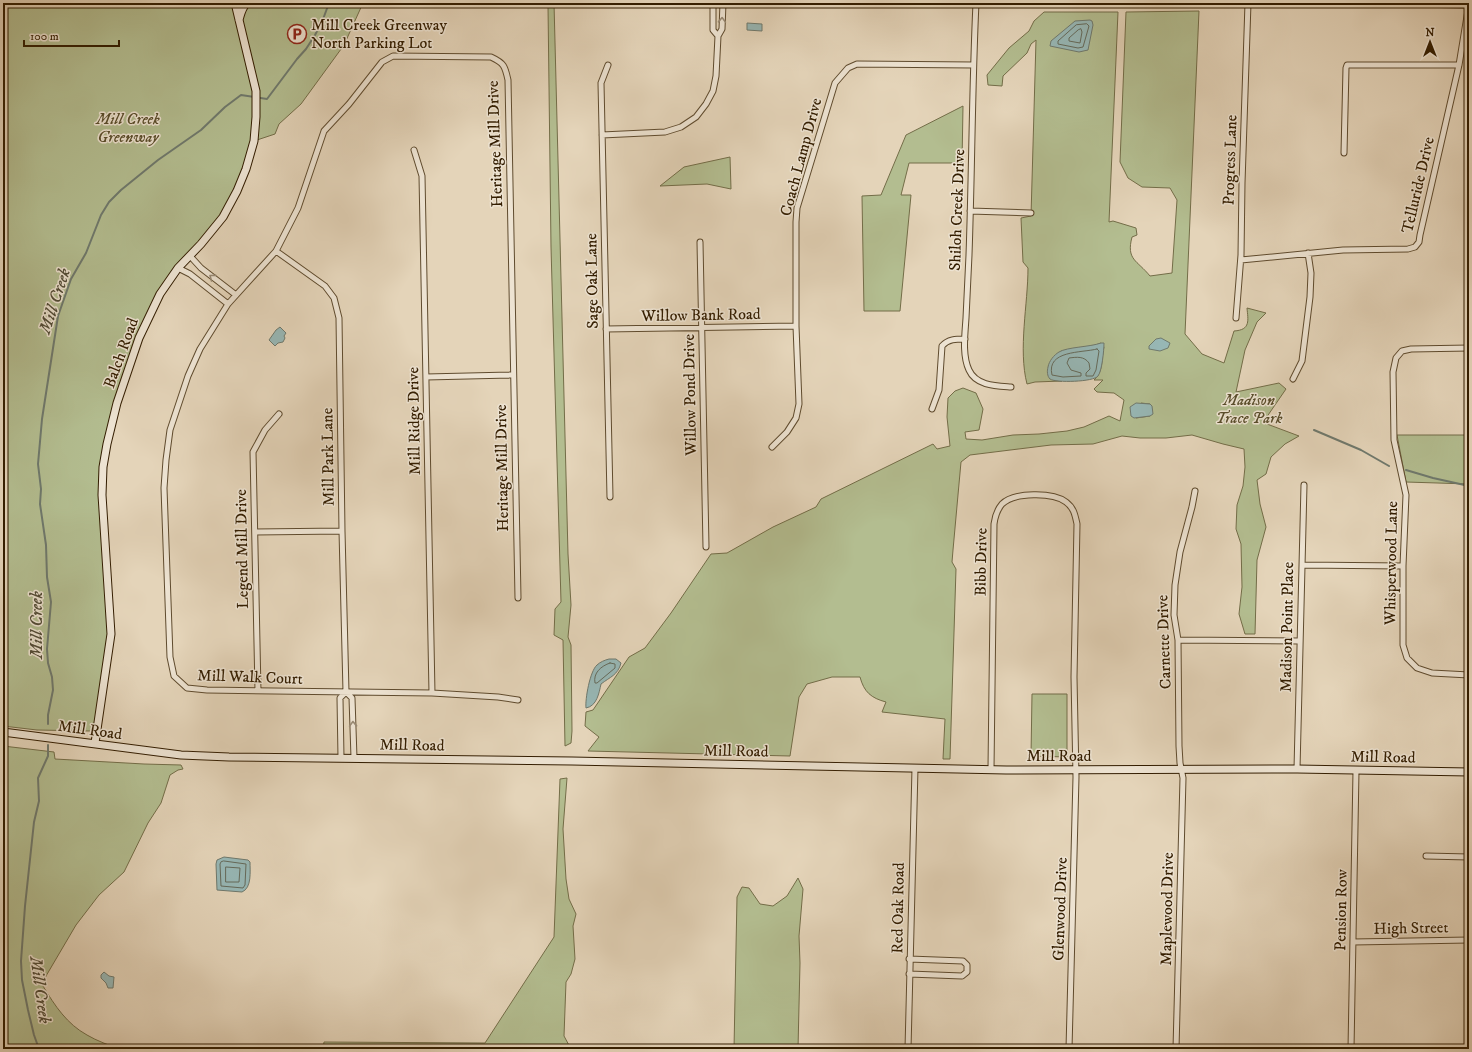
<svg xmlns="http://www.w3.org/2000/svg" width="1472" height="1052" font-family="'IM FELL DW Pica',serif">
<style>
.green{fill:#b3bd90;stroke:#736d48;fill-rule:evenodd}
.water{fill:#97b7b5;stroke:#6f796d}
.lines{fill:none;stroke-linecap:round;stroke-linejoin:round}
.shore{stroke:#656a5a;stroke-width:1}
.stream{stroke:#6f796d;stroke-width:2}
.street-casing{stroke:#5f4b2e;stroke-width:7}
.secondary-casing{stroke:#331d00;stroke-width:9}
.street{stroke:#ede3d2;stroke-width:5}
.secondary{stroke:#ede3d2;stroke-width:7}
.oneway{stroke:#998a74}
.labels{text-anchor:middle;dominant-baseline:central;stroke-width:3;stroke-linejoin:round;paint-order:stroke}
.poi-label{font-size:16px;fill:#331d00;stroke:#ede3d2;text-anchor:start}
.park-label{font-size:16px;font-style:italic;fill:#594d2b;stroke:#ede3d2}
.street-label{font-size:16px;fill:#331d00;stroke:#ede3d2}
.water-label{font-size:17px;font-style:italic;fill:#514b36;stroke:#ede3d2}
</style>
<rect width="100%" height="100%" fill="#e4d4b9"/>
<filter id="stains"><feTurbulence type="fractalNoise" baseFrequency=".005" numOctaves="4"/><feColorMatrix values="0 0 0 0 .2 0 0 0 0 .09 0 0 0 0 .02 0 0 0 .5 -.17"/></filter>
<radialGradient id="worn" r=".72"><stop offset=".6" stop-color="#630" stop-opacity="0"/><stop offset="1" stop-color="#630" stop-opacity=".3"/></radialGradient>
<path class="green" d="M 3,3 L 363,3 L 344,45 L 301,104 L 279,124 L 275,134 L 254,141 L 246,169 L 223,217 L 178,268 L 139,338 L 117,404 L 103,467 L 111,634 L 97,734 L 90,731 L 37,730 L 3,726 Z
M 465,3 L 554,3 L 568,554 L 571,605 L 568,637 L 571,645 L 572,731 L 571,743 L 565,746 L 563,640 L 554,635 L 555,609 L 561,602 L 551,247 L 548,6 Z
M 559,3 L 628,3 C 608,11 580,6 559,3 Z
M 1199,11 L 1185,334 L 1202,354 L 1224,363 L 1234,331 C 1251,330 1248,320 1247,308 L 1266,313 L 1257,322 L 1245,350 L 1236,392 L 1279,383 L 1286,389 L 1264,421 L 1267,424 L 1299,436 L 1285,444 L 1271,457 L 1266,474 L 1257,480 L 1260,504 L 1266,527 L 1257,560 L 1255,634 L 1245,634 L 1239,614 L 1242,587 L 1241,544 L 1236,529 L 1237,505 L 1243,486 L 1245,467 L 1244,449 L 1223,444 L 1192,435 L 1166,438 L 1140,438 L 1122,436 L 1093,444 L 1051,445 L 970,455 L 961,462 L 953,550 L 952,562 L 956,569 L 950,759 L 943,759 L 945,719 L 882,712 L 886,702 C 871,698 864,692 860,677 L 832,677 L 807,684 L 799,697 L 790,756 L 588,751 L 599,737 L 585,726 L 586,712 L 593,710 L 629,657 L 645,648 L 671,613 L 711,554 L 727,553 L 773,527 L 816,507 L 821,499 L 933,444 L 937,449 L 950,446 L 947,417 L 948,398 L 955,391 L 963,388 L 976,393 L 983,409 L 979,430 L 965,432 L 966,439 L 982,440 L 1013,435 L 1039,434 L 1067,431 L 1084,427 L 1109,416 L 1120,421 L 1124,400 L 1114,393 L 1097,392 L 1094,389 L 1103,380 L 1094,380 C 1104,372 1101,357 1104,347 L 1101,343 L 1093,346 L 1061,351 L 1053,380 L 1062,381 L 1035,382 L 1027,384 C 1018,349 1028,304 1028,268 L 1023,262 L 1021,218 L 1031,216 L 1036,40 L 1031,44 L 1027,53 L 1003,76 L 1002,86 L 988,85 L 987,75 L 1009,48 L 1029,31 L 1034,21 L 1044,12 L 1118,12 L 1109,222 L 1113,221 L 1136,228 L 1137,235 L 1132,237 C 1126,260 1137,260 1150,276 L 1172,273 L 1177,200 L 1170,188 L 1142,187 L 1128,178 L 1120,162 L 1126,12 ZM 1141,403 L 1150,404 L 1150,416 L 1136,418 Z
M 963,106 L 962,163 L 909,163 L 901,195 L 911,195 L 900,311 L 864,311 L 862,196 L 881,195 L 906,135 Z
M 730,157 L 731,189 L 707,184 L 660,186 L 684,167 Z
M 1397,435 L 1469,435 L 1469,484 L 1406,482 Z
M 1032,694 L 1067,694 L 1067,757 L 1031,756 Z
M 3,746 L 54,752 L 55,759 L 144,764 L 181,765 L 183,769 L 178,770 L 170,775 L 161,803 L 148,823 L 124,872 L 99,895 L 76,925 L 46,976 L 43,986 C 55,1006 67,1024 87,1035 C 97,1041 109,1045 119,1049 L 3,1049 Z
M 567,778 L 563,829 L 566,879 L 569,899 L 576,914 L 573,926 L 575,959 L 571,974 L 566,982 L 564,1036 L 571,1049 L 323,1049 L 324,1042 L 485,1043 L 554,937 L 560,779 Z
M 798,878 L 803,889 L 799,936 L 800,963 L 798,1049 L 734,1049 L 737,897 L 742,887 L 749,888 L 760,904 L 773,906 L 787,896 Z"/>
<path class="water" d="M 1090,20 L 1092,21 L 1093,25 L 1088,50 L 1079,52 L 1050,46 L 1051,41 L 1075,21 Z
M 747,23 L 762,24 L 762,31 L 747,30 Z
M 280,327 L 286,333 L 284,336 L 285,338 L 283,342 L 278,343 L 275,346 L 269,340 L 276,330 Z
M 1161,338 L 1170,343 L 1168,348 L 1160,351 L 1149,349 L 1149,346 L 1156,339 Z
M 1101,343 L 1104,343 C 1104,350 1102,371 1098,376 C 1094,382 1055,383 1050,379 C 1047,376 1047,371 1048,367 C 1049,361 1054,355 1059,352 C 1067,347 1090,347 1101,343 Z
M 1136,403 L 1150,404 L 1152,406 L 1153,414 L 1150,416 L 1134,418 L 1131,416 L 1130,407 Z
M 609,659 L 616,659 L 621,663 C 618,675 610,677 601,684 C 599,693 597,706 586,708 C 585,699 590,671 597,665 C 600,662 605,660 609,659 Z
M 224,857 L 248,860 L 250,862 C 250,871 252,888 242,892 L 217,890 L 216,864 L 217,860 Z
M 104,972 L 109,976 L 114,977 L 113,988 L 108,988 L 106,983 L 101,978 L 101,975 Z"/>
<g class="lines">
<path class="shore" d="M 1087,24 L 1089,26 L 1083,47 L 1078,48 L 1058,44 L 1058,41 L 1076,25 Z
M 1081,29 L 1082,32 L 1080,43 L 1069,41 L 1069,38 L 1078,30 Z
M 1097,349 L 1099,351 L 1096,370 L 1093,376 L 1086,376 L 1086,373 L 1090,369 L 1089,363 C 1084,356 1077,357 1069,358 L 1067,363 L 1071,370 L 1081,373 L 1081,376 L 1063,377 L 1052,375 C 1046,350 1082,353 1097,349 Z
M 610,663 L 615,664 L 615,668 L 597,683 L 595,683 C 593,673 601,666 610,663 Z
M 224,861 L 246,864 L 245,885 L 243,888 L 221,886 L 220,864 L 221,862 Z
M 226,867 L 240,868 L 239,882 L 226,882 Z"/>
<path class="stream" d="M 1314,430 L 1361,450 L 1389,466
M 1406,470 L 1433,478 L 1469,486
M 48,724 L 48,715 L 53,690 L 52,677 L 48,663 L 47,649 L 51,602 L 47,577 L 46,545 L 40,504 L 41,489 L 38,464 L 42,419 L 58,316 L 71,279 L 86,253 L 101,215 L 109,202 L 121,190 L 158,160 L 201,130 L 225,107 L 241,95 L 267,99 L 297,59 L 306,49 L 315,35 L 322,22 L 329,3
M 39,1049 L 34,1035 L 28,1010 L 22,980 L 21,961 L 25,906 L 34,822 L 39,801 L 38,778 L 48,756 L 48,745"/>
<defs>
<path id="street" d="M 713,3 L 713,30 L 718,36
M 976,3 C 972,87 972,171 969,255 C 968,276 967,297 966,318 C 965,334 962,355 969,370 C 976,386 997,386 1011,387
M 608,65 L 601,83 L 610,497
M 602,135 L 665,132 L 681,127 L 696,117 L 706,104 L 713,91 L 716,76 L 718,36 L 722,29 L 723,3
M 414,150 L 422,176 L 432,693
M 1344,153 L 1346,68 L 1347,65 L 1459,65
M 970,211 L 1031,213
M 700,242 L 706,547
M 276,251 L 325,286 L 334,298 L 339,318 L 342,531 L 346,692 L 352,698 L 354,758
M 190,256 L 201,268 L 236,295
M 1241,260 L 1343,250 L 1408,249 L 1415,247 L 1419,242 L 1420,235 L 1459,65 L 1469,4
M 178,268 L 190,274 L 228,304
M 1236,318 L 1241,255 L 1242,183 L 1248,3
M 606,329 L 796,326
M 1469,348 L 1411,349 L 1402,351 L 1396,358 L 1393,372 L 1394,440 L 1406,495 L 1403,566 L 1403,645 L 1407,658 L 1417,668 L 1432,673 L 1469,675
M 426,377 L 513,375
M 1293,379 L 1302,361 L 1310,297 L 1311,273 L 1308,253
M 932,409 L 939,390 L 942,346 C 948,339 956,339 965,339
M 772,447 L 787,432 L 796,418 L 799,404 L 796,326 L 796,222 L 797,208 L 835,83 L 848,68 L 857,64 L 973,65
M 255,532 L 342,531
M 1302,565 L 1403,566
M 1178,640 L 1300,641
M 258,691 L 253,452 L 265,430 L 279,414
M 518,700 L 498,697 L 432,693 L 207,690 L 187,688 L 174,676 L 170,657 L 164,488 L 166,460 L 170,430 L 188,376 L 200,349 L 228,304 L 276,251 L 298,208 L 324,131 L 349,104 L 382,62 L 393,56 L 491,57 C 504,63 505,66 508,80 L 518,598
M 341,758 L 340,698 L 346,692
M 991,769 L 994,524 C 995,516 997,510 1002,504 C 1014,492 1053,492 1066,502 C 1074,508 1075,515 1077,524 L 1074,677 L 1076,777 L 1069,1049
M 1297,769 L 1304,485
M 1426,856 L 1469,857
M 1353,942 L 1469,940
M 909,974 L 962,976 L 967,972 L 967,965 L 963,961 L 909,959
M 908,1049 L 915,768
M 1176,1049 L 1183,778 L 1180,763 L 1179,746 L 1178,640 L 1174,615 L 1175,585 L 1180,552 L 1192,507 L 1195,491
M 1351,1049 L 1356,771"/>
<path id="secondary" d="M 1407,3 L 1469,4
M 239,20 C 241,13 242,7 247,3
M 3,732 L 181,755 L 229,757 L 572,761 L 1006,770 L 1297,769 L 1469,772
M 95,743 L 111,634 L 102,495 L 103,467 L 107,444 L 117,403 L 139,338 L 160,294 L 178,268 L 201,244 L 223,217 L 237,191 L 246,169 L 254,141 L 256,117 L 256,91 L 235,3"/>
</defs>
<use href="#street" class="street-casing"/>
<use href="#secondary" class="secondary-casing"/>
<use href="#street" class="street"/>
<use href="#secondary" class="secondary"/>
</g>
<defs><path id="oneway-chevron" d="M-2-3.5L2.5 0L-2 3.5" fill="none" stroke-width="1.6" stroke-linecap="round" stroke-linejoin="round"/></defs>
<g class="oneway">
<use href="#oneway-chevron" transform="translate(722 20) rotate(-88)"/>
<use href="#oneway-chevron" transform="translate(212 277) rotate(-143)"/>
<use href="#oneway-chevron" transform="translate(353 724) rotate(-92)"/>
</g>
<defs>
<symbol id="parking-ring" viewBox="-11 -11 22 22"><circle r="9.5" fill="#ede3d2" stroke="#8f2418" stroke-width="1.5"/><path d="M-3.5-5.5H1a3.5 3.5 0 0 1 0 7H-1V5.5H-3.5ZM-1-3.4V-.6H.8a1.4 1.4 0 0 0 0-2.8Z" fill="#8f2418"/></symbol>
</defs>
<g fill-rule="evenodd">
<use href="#parking-ring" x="286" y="23" width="22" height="22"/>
</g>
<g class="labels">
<g class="poi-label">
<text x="311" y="25">Mill Creek Greenway<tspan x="311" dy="18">North Parking Lot</tspan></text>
</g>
<g class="park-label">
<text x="128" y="119">Mill Creek<tspan x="128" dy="18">Greenway</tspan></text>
<text x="1249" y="400">Madison<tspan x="1249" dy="18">Trace Park</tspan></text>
</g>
<g class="street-label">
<text transform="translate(495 144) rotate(-92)">Heritage Mill Drive</text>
<text transform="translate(801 157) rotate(-75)">Coach Lamp Drive</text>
<text transform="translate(1230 160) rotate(-88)">Progress Lane</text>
<text transform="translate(1418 185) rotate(-77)">Telluride Drive</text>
<text transform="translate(957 210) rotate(-88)">Shiloh Creek Drive</text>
<text transform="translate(592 281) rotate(-91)">Sage Oak Lane</text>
<text transform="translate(701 315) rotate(-1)">Willow Bank Road</text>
<text transform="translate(121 353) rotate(-70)">Balch Road</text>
<text transform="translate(690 395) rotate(-91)">Willow Pond Drive</text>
<text transform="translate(414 421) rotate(-91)">Mill Ridge Drive</text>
<text transform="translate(328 457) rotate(-91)">Mill Park Lane</text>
<text transform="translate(502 468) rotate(-91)">Heritage Mill Drive</text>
<text transform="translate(242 549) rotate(-91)">Legend Mill Drive</text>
<text transform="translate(981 562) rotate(-89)">Bibb Drive</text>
<text transform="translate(1391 563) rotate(-89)">Whisperwood Lane</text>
<text transform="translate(1287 627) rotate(-89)">Madison Point Place</text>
<text transform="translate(1164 642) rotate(-92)">Carnette Drive</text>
<text transform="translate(250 677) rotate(2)">Mill Walk Court</text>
<text transform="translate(90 730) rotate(8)">Mill Road</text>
<text transform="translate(412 745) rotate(1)">Mill Road</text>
<text transform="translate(736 751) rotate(1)">Mill Road</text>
<text x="1059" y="756">Mill Road</text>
<text transform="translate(1383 757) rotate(1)">Mill Road</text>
<text transform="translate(898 908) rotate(-89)">Red Oak Road</text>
<text transform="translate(1060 909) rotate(-88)">Glenwood Drive</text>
<text transform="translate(1167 909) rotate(-89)">Maplewood Drive</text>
<text transform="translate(1341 910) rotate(-89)">Pension Row</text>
<text transform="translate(1411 928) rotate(-1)">High Street</text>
</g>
<g class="water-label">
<text transform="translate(55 301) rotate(-72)">Mill Creek</text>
<text transform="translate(37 625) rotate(-90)">Mill Creek</text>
<text transform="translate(40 990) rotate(82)">Mill Creek</text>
</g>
</g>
<rect width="1472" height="1052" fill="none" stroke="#e4d4b9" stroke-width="16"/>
<rect x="4" y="4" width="1464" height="1044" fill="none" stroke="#331d00" stroke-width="2"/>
<rect x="8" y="8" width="1456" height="1036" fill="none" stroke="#331d00"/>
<g transform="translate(1430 42)" stroke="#ede3d2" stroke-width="3" paint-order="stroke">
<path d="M0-3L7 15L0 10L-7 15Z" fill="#331d00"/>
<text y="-6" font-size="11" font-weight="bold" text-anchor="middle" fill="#331d00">N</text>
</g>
<path d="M24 40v6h95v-6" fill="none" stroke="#331d00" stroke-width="2"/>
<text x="30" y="40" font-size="12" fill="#331d00" stroke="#ede3d2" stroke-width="3" paint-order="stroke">100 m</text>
<rect width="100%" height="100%" filter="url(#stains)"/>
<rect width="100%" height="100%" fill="url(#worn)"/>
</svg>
